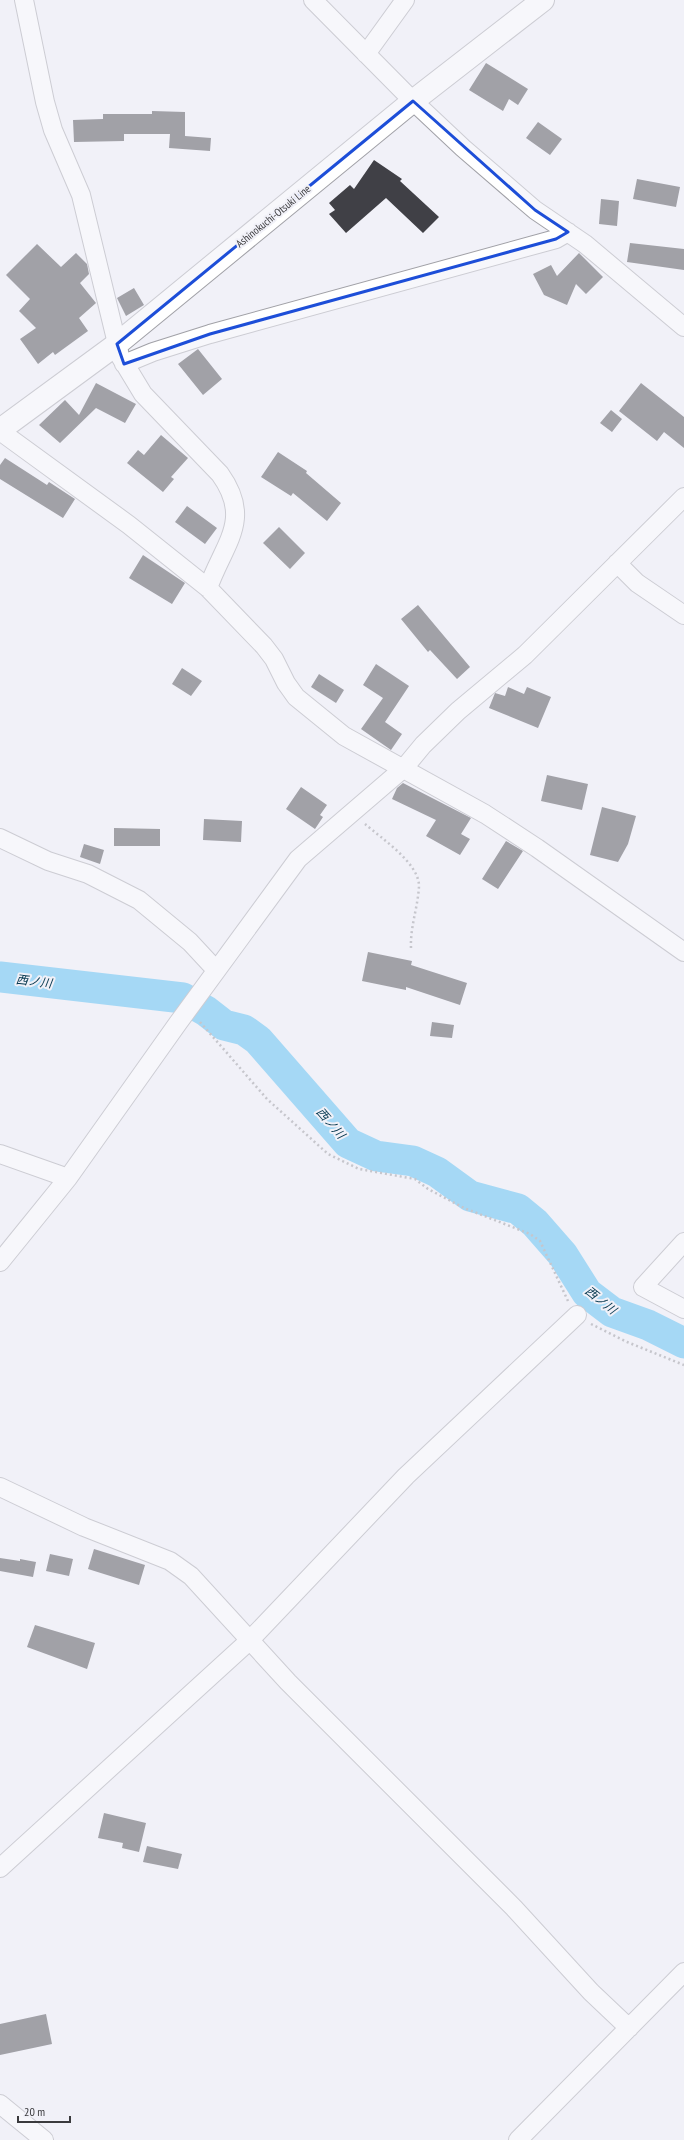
<svg xmlns="http://www.w3.org/2000/svg" width="684" height="2140" font-family="'PT Sans Narrow','Noto Sans JP',sans-serif">
<style>
.lines{fill:none;stroke-linecap:round;stroke-linejoin:round}
.river{stroke:#49baf2;stroke-width:31}
.building{fill:#404046}
.street-casing{stroke:#a1a1a7;stroke-width:20}
.secondary-casing{stroke:#a1a1a7;stroke-width:24}
.path{stroke:#929297;stroke-width:2.5;stroke-dasharray:2 3;stroke-linecap:butt}
.street{stroke:#fff;stroke-width:18}
.secondary{stroke:#fff;stroke-width:22}
.marked{fill:none;stroke:#1d4ed8;stroke-width:3;stroke-linejoin:round}
.labels{text-anchor:middle;dominant-baseline:central;stroke-width:4;stroke-linejoin:round;paint-order:stroke}
.street-label{font-size:11px;fill:#3a3a3d;stroke:#f1f1f8}
.water-label{font-size:12px;font-style:italic;fill:#073950;stroke:#f1f1f8}
</style>
<rect width="100%" height="100%" fill="#f1f1f8"/>
<g class="lines">
<path class="river" d="M 0,977 L 183,998 L 206,1011 L 224,1025 L 244,1030 L 258,1040 L 348,1143 L 376,1156 L 413,1161 L 437,1172 L 470,1196 L 518,1209 L 535,1223 L 563,1255 L 587,1293 L 612,1312 L 648,1325 L 684,1343"/>
</g>
<path class="building" d="M 486,63 L 528,89 L 518,105 L 509,99 L 503,111 L 469,90 Z
M 152,111 L 185,112 L 185,136 L 211,138 L 210,151 L 169,148 L 170,134 L 124,134 L 124,141 L 74,142 L 73,120 L 103,119 L 103,114 L 152,114 Z
M 538,122 L 562,139 L 550,155 L 526,138 Z
M 374,160 L 402,179 L 400,181 L 439,217 L 423,233 L 386,198 L 346,233 L 329,214 L 335,210 L 329,203 L 350,185 L 354,189 Z
M 637,179 L 680,187 L 676,207 L 633,199 Z
M 601,199 L 619,201 L 617,226 L 599,224 Z
M 630,243 L 684,249 L 684,270 L 627,262 Z
M 37,244 L 61,267 L 76,253 L 87,264 L 89,274 L 80,283 L 96,303 L 79,318 L 88,331 L 55,355 L 53,352 L 38,364 L 20,339 L 36,328 L 19,311 L 30,299 L 6,275 Z
M 579,253 L 603,277 L 586,294 L 576,284 L 567,305 L 544,295 L 533,274 L 551,265 L 557,276 Z
M 134,288 L 144,305 L 126,316 L 117,298 Z
M 198,349 L 222,379 L 203,395 L 178,364 Z
M 96,383 L 136,404 L 125,423 L 96,408 L 60,443 L 39,425 L 65,400 L 79,415 Z
M 641,383 L 684,417 L 684,448 L 664,432 L 657,441 L 619,411 Z
M 611,410 L 622,419 L 612,432 L 600,423 Z
M 161,435 L 188,458 L 171,477 L 174,479 L 163,492 L 127,463 L 138,450 L 144,455 Z
M 278,452 L 307,471 L 306,473 L 341,503 L 327,521 L 293,493 L 291,496 L 261,477 Z
M 5,458 L 47,485 L 49,482 L 75,499 L 63,518 L 0,479 L 0,465 Z
M 187,506 L 217,528 L 205,544 L 175,522 Z
M 279,527 L 305,553 L 290,569 L 263,543 Z
M 143,555 L 185,583 L 172,604 L 129,578 Z
M 418,605 L 470,667 L 457,679 L 430,650 L 428,652 L 401,619 Z
M 376,664 L 409,686 L 385,722 L 402,734 L 391,750 L 361,729 L 383,698 L 363,685 Z
M 182,668 L 202,681 L 191,696 L 172,684 Z
M 319,674 L 344,690 L 336,703 L 311,687 Z
M 508,687 L 524,694 L 527,687 L 551,697 L 538,728 L 489,708 L 495,693 L 505,696 Z
M 547,775 L 588,784 L 582,810 L 541,801 Z
M 403,783 L 471,818 L 461,834 L 470,839 L 460,855 L 426,836 L 436,820 L 392,799 L 397,788 Z
M 301,787 L 327,805 L 320,815 L 323,817 L 315,829 L 286,809 Z
M 602,807 L 636,816 L 628,844 L 618,862 L 590,855 Z
M 204,819 L 242,821 L 241,842 L 203,840 Z
M 114,828 L 160,829 L 160,846 L 114,846 Z
M 506,841 L 523,851 L 498,889 L 482,879 Z
M 84,844 L 104,850 L 100,864 L 80,857 Z
M 368,952 L 412,961 L 411,965 L 467,983 L 460,1005 L 406,987 L 406,990 L 362,981 Z
M 432,1022 L 454,1025 L 452,1038 L 430,1036 Z
M 94,1549 L 145,1565 L 139,1585 L 88,1569 Z
M 50,1554 L 73,1559 L 69,1576 L 46,1571 Z
M 0,1558 L 20,1561 L 20,1559 L 36,1562 L 33,1577 L 0,1571 Z
M 35,1625 L 95,1643 L 87,1669 L 27,1647 Z
M 104,1813 L 146,1823 L 139,1852 L 122,1848 L 123,1843 L 98,1838 Z
M 147,1846 L 182,1854 L 178,1869 L 143,1862 Z
M 46,2014 L 52,2044 L 0,2055 L 0,2024 Z"/>
<g class="lines">
<defs>
<path id="street" d="M 24,0 L 45,102 L 53,130 L 81,195 L 120,356 L 143,394 L 220,474 C 253,520 224,543 208,588
M 313,0 L 413,101 L 463,148 L 535,210 L 585,244 L 684,327
M 366,54 L 405,0
M 124,364 L 153,352 L 210,334 L 556,239 L 568,232
M 0,431 L 129,525 L 208,588 L 264,646 L 274,659 L 286,683 L 296,697 L 344,736 L 485,814 L 537,848 L 684,952
M 617,563 L 637,583 L 684,615
M 0,838 L 48,861 L 88,874 L 139,900 L 190,942 L 216,970
M 0,1154 L 68,1178
M 684,1242 L 643,1287 L 684,1309
M 0,1262 L 68,1178 L 178,1023 L 298,859 L 404,768 L 423,745 L 458,711 L 525,655 L 684,497
M 0,1487 L 84,1527 L 170,1561 L 191,1576 L 288,1682 L 514,1908 L 591,1992 L 629,2028
M 0,1868 L 249,1641 L 406,1476 L 577,1315
M 0,2104 L 44,2140
M 518,2140 L 684,1972"/>
<path id="secondary" d="M 0,430 L 117,344 L 413,101 L 543,0"/>
</defs>
<use href="#street" class="street-casing"/>
<use href="#secondary" class="secondary-casing"/>
<path class="path" d="M 365,824 C 381,838 419,863 419,886 C 418,907 410,927 411,948
M 200,1022 L 267,1099 L 328,1154 L 359,1169 L 415,1179 L 428,1189 L 464,1208 L 530,1234 L 540,1241 L 568,1301
M 591,1324 L 627,1342 L 684,1365"/>
<use href="#street" class="street"/>
<use href="#secondary" class="secondary"/>
</g>
<path d="M0 0H684V2140H0ZM 413,101 L 535,210 L 568,232 L 556,239 L 210,334 L 124,364 L 117,344 Z" fill="#f1f1f8" fill-opacity=".55" fill-rule="evenodd"/>
<path class="marked" d="M 413,101 L 535,210 L 568,232 L 556,239 L 210,334 L 124,364 L 117,344 Z"/>
<g class="labels">
<g class="street-label">
<text transform="translate(273 216) rotate(-39)">Ashinokuchi-Otsuki Line</text>
</g>
<g class="water-label">
<text transform="translate(34 981) rotate(7)">西ノ川</text>
<text transform="translate(331 1123) rotate(49)">西ノ川</text>
<text transform="translate(601 1300) rotate(39)">西ノ川</text>
</g>
</g>
<path d="M18 2116v6h52v-6" fill="none" stroke="#3a3a3d" stroke-width="2"/>
<text x="24" y="2116" font-size="12" fill="#3a3a3d" stroke="#f1f1f8" stroke-width="3" paint-order="stroke">20 m</text>
</svg>
